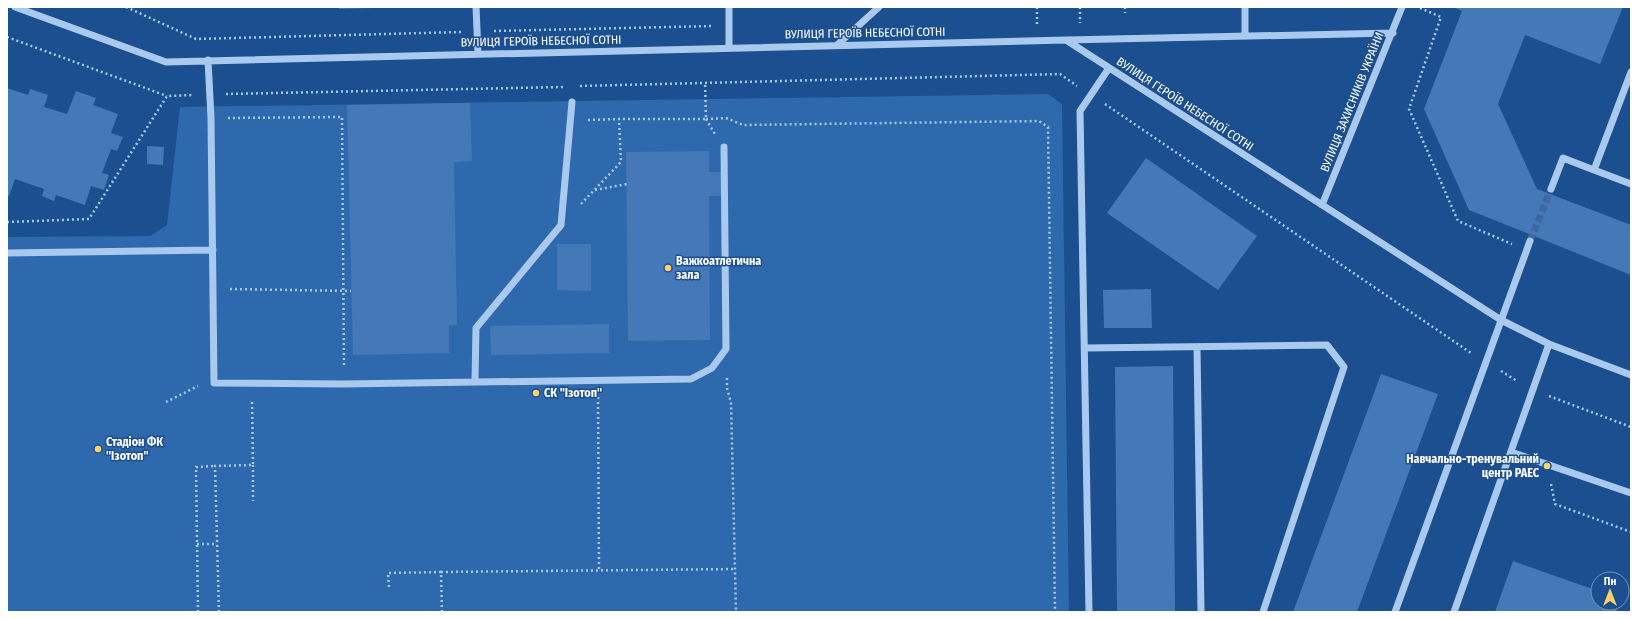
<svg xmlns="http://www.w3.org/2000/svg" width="1638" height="619" font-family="'Fira Sans Condensed',sans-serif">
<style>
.green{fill:#2e69ad}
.building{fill:#4478b7}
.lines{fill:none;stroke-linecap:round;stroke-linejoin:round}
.minor-tunnel{stroke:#3d69a0;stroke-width:7;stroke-dasharray:7 3.5;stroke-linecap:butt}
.path{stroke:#a9c9ee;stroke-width:2.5;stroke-dasharray:2 3;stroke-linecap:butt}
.minor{stroke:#a9c9ee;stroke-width:7}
.poi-dot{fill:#ffd166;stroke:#1b4f8f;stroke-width:1.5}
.labels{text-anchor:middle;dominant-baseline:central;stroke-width:3;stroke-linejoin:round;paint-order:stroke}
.street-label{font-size:12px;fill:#fff;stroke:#1b4f8f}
.poi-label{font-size:12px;font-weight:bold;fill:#fff;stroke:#1b4f8f;text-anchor:start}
</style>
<rect width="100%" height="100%" fill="#1b4f8f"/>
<path class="green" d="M 1048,94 L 1062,104 L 1069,612 L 7,612 L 7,237 L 150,236 L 167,225 L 180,107 Z"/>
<path class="building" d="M 339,7 L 374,7 L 374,8 L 339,9 Z
M 1453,7 L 1623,7 L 1600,64 L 1525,35 L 1498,104 L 1537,189 L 1631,225 L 1631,275 L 1469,210 L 1424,109 L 1462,11 Z
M 7,88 L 28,95 L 30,89 L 48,95 L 44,107 L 67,114 L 76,91 L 96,98 L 93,105 L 118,114 L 111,133 L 123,137 L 117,151 L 111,149 L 102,173 L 109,175 L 104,190 L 91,186 L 85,205 L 56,195 L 54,201 L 42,196 L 44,189 L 15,179 L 9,196 L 7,195 Z
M 470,103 L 472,161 L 454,162 L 457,325 L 449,325 L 449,353 L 353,355 L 347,105 Z
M 147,146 L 164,147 L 163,165 L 147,164 Z
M 709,151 L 709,172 L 721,172 L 721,196 L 709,196 L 710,340 L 628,341 L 626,152 Z
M 1146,158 L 1257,236 L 1218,290 L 1107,213 Z
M 557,244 L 591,244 L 591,291 L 557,290 Z
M 1151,289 L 1152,328 L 1104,328 L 1103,290 Z
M 609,324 L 609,353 L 491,355 L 490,326 Z
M 1173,366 L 1175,612 L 1117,612 L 1115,367 Z
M 1381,374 L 1438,394 L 1357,612 L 1293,612 Z
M 1513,561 L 1598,591 L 1598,603 L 1619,603 L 1616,612 L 1495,612 Z"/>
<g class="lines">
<path class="minor-tunnel" d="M 1530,241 L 1551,189"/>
<path class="path" d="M 126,7 L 196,39 L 461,32
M 1037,7 L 1037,24
M 1080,7 L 1080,23
M 1125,7 L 1125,13
M 1420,8 L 1441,17 L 1409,109 L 1458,221 L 1512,244
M 494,31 L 713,26
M 7,37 L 167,96
M 580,86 L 1060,74 L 1077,86
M 226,94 L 563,87
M 1105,104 L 1471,353
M 228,118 L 342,117 L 344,366
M 706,119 L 726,118 L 743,125 L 1039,121 L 1048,127 L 1055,612
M 706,119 L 715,134
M 588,120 L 619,119
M 595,190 L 627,184
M 581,204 L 621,162 L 619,119 L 706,119 L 705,83
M 7,222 L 89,219 L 167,96 L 193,95
M 230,289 L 351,291
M 1501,371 L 1517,381
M 727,378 L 727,388 L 731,403 L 736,612
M 1549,396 L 1631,427
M 598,397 L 599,571
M 166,402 L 198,386
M 253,465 L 253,501
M 1551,484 L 1555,504 L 1631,532
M 197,544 L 217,544
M 389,587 L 388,573 L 441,572
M 198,612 L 196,467 L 215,466
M 219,612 L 215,466 L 253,465 L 252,401
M 442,612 L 441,572 L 736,569"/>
<path class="minor" d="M 15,7 L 166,62 L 1066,40 L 1501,320 L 1549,344 L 1631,375
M 476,7 L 478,53
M 729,7 L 729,48
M 1245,7 L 1245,36
M 1066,40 L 1393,33
M 837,45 L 879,7
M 208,60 L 211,118 L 214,383 L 344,384 L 691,379 L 712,368 L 726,349 L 724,147
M 1631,72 L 1594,170 L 1631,184
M 1551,189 L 1563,158 L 1594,170
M 1322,205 L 1402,7
M 7,253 L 213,250
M 1197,347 L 1201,612
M 1085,348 L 1327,345 L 1344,367 L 1263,612
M 475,381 L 476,328 L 561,225 L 572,102
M 1511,452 L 1631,493
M 1089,612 L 1080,111 L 1109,68
M 1395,612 L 1530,241
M 1454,612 L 1549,344"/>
</g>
<g class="poi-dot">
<circle cx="668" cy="268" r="4"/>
<circle cx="536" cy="393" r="4"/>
<circle cx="98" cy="449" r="4"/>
<circle cx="1547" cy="466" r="4"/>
</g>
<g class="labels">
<g class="street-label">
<text transform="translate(865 33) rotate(-1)">ВУЛИЦЯ ГЕРОЇВ НЕБЕСНОЇ СОТНІ</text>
<text transform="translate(541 41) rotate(-1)">ВУЛИЦЯ ГЕРОЇВ НЕБЕСНОЇ СОТНІ</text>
<text transform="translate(1352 102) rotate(-68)">ВУЛИЦЯ ЗАХИСНИКІВ УКРАЇНИ</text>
<text transform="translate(1185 104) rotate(33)">ВУЛИЦЯ ГЕРОЇВ НЕБЕСНОЇ СОТНІ</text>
</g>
<g class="poi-label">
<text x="676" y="261">Важкоатлетична<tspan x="676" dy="14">зала</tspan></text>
<text x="544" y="393">СК "Ізотоп"</text>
<text x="106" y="442">Стадіон ФК<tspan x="106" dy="14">"Ізотоп"</tspan></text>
<text x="1539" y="459" text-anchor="end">Навчально-тренувальний<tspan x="1539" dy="14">центр РАЕС</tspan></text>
</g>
</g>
<rect width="1638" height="619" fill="none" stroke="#ffffff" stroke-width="16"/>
<g transform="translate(1610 591)"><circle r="19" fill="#1b4f8f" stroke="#7695bc"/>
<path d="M0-3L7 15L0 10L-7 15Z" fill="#ffd166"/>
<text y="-6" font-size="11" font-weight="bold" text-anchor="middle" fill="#ffffff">Пн</text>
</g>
</svg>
